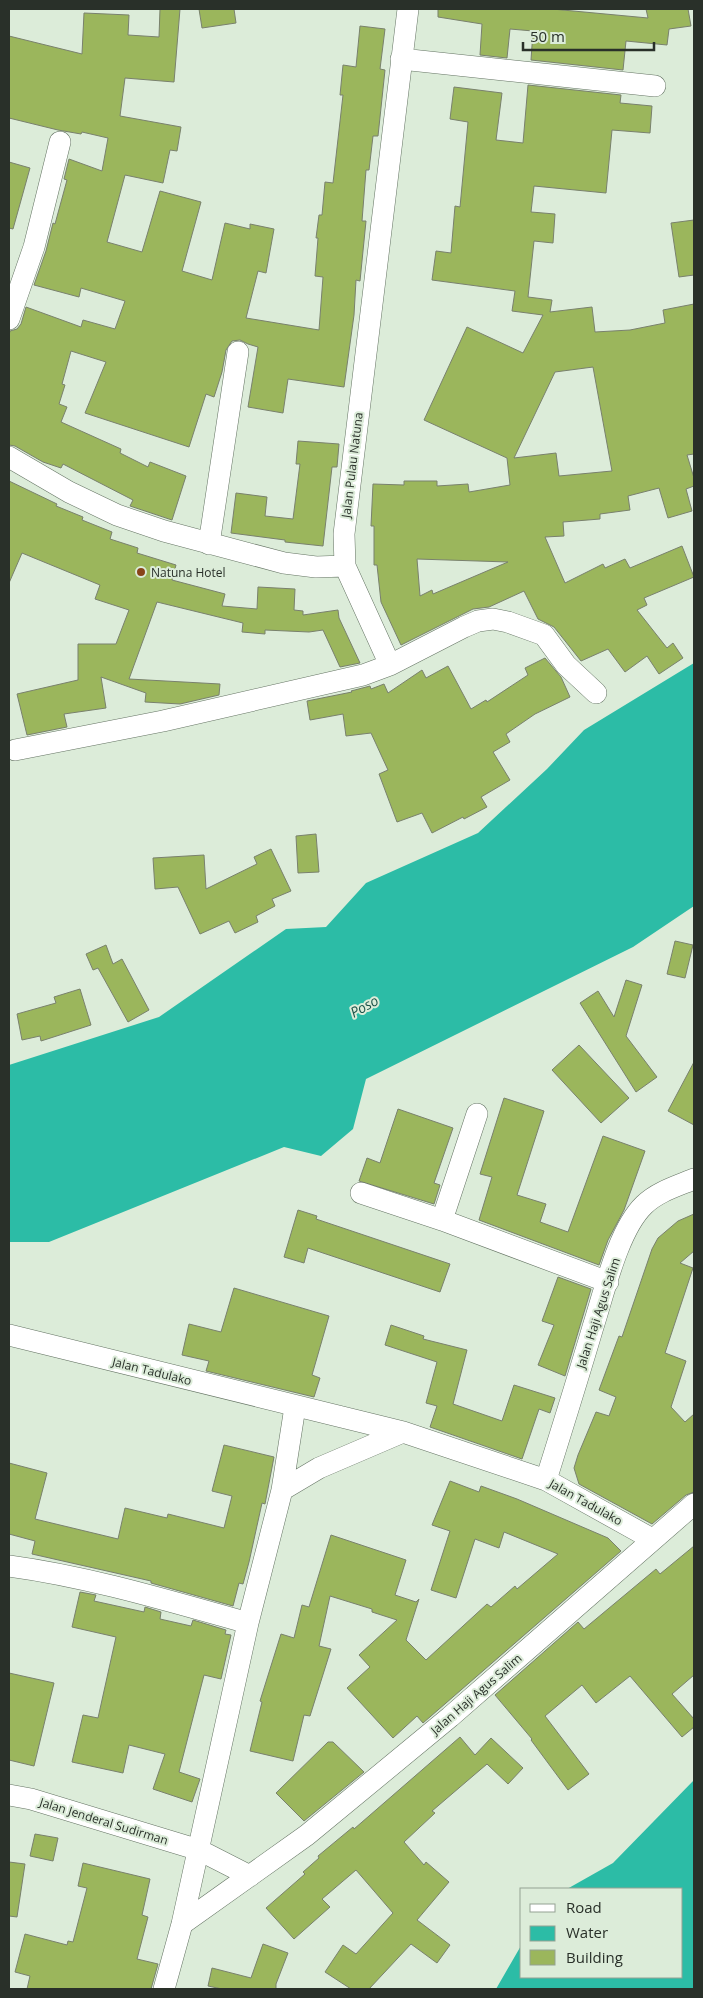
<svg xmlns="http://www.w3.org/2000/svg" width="703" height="1998" font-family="'Open Sans',sans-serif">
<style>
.water{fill:#2cbca6}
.building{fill:#9bb65c;stroke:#79816d;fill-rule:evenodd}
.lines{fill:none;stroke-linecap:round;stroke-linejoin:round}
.street-casing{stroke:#657464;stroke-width:22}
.street{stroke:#fff;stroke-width:21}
.poi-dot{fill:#884419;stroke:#dcecd9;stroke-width:2}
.labels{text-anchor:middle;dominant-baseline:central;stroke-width:4;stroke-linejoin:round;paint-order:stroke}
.street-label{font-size:12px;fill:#293029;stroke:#dcecd9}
.poi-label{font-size:12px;fill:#293029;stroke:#dcecd9;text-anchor:start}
.water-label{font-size:14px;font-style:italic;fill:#1a5249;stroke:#dcecd9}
</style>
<rect width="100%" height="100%" fill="#dcecd9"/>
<path class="water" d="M 694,663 L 694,906 L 633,947 L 366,1079 L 353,1129 L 321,1156 L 284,1147 L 49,1242 L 9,1242 L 9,1065 L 159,1017 L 286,929 L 326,927 L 366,883 L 478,833 L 547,769 L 584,730 Z
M 694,1780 L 694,1989 L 496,1989 L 522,1944 L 522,1977 L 682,1977 L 682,1889 L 567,1889 L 613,1863 Z"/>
<path class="building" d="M 160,9 L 180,9 L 174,82 L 125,78 L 120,116 L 181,127 L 177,151 L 170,150 L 163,183 L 125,175 L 107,242 L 142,252 L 160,191 L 201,202 L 182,271 L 212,280 L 225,223 L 250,229 L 250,224 L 274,229 L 266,273 L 258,271 L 246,318 L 319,330 L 323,277 L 315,276 L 318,238 L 316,238 L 319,215 L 322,215 L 325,182 L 333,183 L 343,95 L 340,95 L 343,65 L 356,67 L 360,26 L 385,29 L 380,69 L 385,70 L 378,136 L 373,136 L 369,170 L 366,170 L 362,221 L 366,221 L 360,281 L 356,280 L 354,315 L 344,387 L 288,379 L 283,413 L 248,407 L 258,347 L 248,344 L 240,340 L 232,341 L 226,350 L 222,372 L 214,397 L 206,394 L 189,447 L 85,413 L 106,362 L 71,351 L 62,384 L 65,385 L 59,404 L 67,407 L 61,422 L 121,449 L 120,453 L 148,467 L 150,462 L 186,476 L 172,520 L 130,506 L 133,500 L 63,464 L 61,468 L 43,462 L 15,446 L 9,445 L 9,335 L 10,331 L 17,329 L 21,324 L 26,307 L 81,327 L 83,320 L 115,329 L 125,301 L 81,288 L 79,297 L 34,285 L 46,251 L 53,223 L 55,224 L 67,180 L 64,179 L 69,159 L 102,171 L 108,138 L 82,132 L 81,134 L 58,130 L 9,118 L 9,36 L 82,54 L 84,13 L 129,15 L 128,35 L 159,37 Z
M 199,9 L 234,9 L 236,23 L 202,28 Z
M 438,9 L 552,9 L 648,18 L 646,9 L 688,9 L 691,26 L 669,29 L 667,45 L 626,41 L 623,70 L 531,60 L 533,31 L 510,29 L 507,58 L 480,55 L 482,24 L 438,17 Z
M 528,85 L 621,95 L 620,103 L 652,106 L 650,133 L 612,130 L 606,193 L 534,186 L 531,212 L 555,214 L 553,243 L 534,241 L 528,297 L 552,300 L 550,312 L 592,307 L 595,332 L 630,330 L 665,323 L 663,310 L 694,304 L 694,454 L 687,455 L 694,478 L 694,486 L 686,489 L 692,511 L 668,518 L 659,488 L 628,496 L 630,510 L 600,514 L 600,519 L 563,522 L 564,536 L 545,537 L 565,583 L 603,564 L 605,568 L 625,559 L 630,568 L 682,546 L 694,577 L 644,598 L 647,605 L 637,610 L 667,648 L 673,643 L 683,658 L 659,674 L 647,656 L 625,672 L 608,649 L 581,661 L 554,627 L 538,619 L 524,591 L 489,607 L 473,609 L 401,645 L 381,602 L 377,565 L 374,565 L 374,526 L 371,526 L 373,484 L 404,485 L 404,481 L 437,481 L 437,486 L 468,484 L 469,492 L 510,485 L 507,458 L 424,420 L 467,327 L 523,353 L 543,315 L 512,311 L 515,291 L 432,280 L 436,251 L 451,253 L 455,206 L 460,207 L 468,122 L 450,119 L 454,87 L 502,93 L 496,140 L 523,143 ZM 593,367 L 612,471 L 559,476 L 556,453 L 514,458 L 555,372 ZM 417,559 L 508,562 L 433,594 L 432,590 L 420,596 Z
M 9,162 L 30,168 L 13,229 L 9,228 Z
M 694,220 L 694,275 L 679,277 L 671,223 Z
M 298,441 L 339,444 L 337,467 L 332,467 L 323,546 L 285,542 L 285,540 L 231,533 L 236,493 L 267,497 L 265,516 L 293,519 L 300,464 L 296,464 Z
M 9,481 L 57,504 L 56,506 L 83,517 L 82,520 L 112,532 L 110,539 L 138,548 L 137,553 L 176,565 L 172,580 L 225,594 L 222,606 L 257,609 L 258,587 L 295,589 L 294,610 L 303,611 L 303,615 L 338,610 L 339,618 L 360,663 L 340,667 L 323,630 L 309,632 L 265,630 L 265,634 L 242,632 L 243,623 L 157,602 L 129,679 L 220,684 L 219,695 L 180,704 L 145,702 L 146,693 L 101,677 L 106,708 L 64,714 L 67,727 L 27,735 L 17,694 L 78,680 L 78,644 L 116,644 L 129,610 L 95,599 L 100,585 L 22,553 L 9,583 Z
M 545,658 L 561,677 L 570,697 L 535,714 L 506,734 L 510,742 L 493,752 L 510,780 L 481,797 L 487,807 L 464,819 L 463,817 L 432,833 L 422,813 L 397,822 L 379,774 L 388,770 L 371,733 L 346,736 L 343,714 L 310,720 L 307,701 L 352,692 L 351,691 L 370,686 L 371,689 L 384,684 L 388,693 L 422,670 L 426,678 L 448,666 L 471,709 L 486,700 L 487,702 L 528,675 L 525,668 Z
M 316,834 L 319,872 L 298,873 L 296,836 Z
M 271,849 L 291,891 L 272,899 L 275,906 L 256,916 L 258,922 L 235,933 L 229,921 L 200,934 L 178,887 L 155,889 L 153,858 L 204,855 L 206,889 L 257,864 L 254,857 Z
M 675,941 L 693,945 L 685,978 L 667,974 Z
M 106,945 L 113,964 L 122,959 L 149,1010 L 128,1022 L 98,968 L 93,970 L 86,954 Z
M 626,980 L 642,985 L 626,1036 L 657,1077 L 636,1092 L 580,1003 L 598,991 L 614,1017 Z
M 80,989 L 91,1025 L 41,1041 L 40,1036 L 22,1040 L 17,1014 L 56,1003 L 54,997 Z
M 579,1045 L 629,1098 L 601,1123 L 552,1070 Z
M 694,1062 L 694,1125 L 668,1111 Z
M 504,1098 L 544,1111 L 517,1195 L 546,1204 L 540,1222 L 568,1232 L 603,1136 L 645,1151 L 624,1210 L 608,1240 L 599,1265 L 479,1220 L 492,1177 L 480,1174 Z
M 398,1109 L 453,1128 L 434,1183 L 440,1185 L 434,1204 L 359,1181 L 367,1158 L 380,1163 Z
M 298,1210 L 317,1216 L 316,1219 L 450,1264 L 440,1292 L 308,1248 L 304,1263 L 284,1257 Z
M 694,1214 L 694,1251 L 680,1263 L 693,1268 L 665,1353 L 686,1361 L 671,1407 L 685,1422 L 694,1414 L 694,1492 L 686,1495 L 652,1524 L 579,1484 L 574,1468 L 578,1455 L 596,1412 L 609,1416 L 616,1397 L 599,1390 L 619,1336 L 622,1337 L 652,1249 L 658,1238 L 678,1221 Z
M 558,1277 L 591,1289 L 565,1376 L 538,1365 L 554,1325 L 542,1321 Z
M 234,1288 L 329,1316 L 312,1375 L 320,1378 L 314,1397 L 206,1371 L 209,1361 L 182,1355 L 189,1324 L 221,1332 Z
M 391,1325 L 424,1336 L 423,1339 L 467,1350 L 453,1404 L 502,1421 L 514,1385 L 555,1398 L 550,1413 L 539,1409 L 522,1459 L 430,1427 L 437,1406 L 426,1403 L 437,1362 L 385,1345 Z
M 224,1445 L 274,1457 L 265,1504 L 262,1503 L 249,1562 L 243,1584 L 239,1583 L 233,1606 L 151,1583 L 151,1581 L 32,1554 L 35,1541 L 9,1534 L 9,1463 L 47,1473 L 35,1519 L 118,1539 L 125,1508 L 167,1518 L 168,1514 L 224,1528 L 232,1496 L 212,1491 Z
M 450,1481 L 479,1492 L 481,1486 L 517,1499 L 608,1538 L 621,1551 L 423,1723 L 417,1716 L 393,1738 L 347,1688 L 370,1667 L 359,1655 L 397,1620 L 372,1612 L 372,1609 L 330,1596 L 319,1646 L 331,1649 L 310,1716 L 304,1715 L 293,1761 L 250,1751 L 262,1702 L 260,1701 L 281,1634 L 294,1638 L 302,1605 L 309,1607 L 331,1535 L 406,1560 L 395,1595 L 416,1602 L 419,1599 L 406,1640 L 426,1660 L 487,1604 L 491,1607 L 515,1586 L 517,1589 L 558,1554 L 504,1532 L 499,1548 L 475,1539 L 456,1598 L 431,1590 L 450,1531 L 432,1525 Z
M 694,1546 L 694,1675 L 672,1694 L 694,1719 L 694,1727 L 682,1737 L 630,1676 L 596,1703 L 582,1685 L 545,1716 L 589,1774 L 568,1790 L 531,1740 L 532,1739 L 495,1695 L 578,1622 L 584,1629 L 656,1569 L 660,1574 Z
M 80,1592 L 96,1595 L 94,1601 L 144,1612 L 145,1607 L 161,1612 L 160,1619 L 191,1626 L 193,1620 L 226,1630 L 225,1634 L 231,1635 L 221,1679 L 204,1675 L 179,1772 L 200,1779 L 192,1802 L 153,1789 L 165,1754 L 129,1745 L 123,1773 L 72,1762 L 83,1715 L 98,1718 L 116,1637 L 72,1627 Z
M 9,1673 L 54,1683 L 34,1766 L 9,1760 Z
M 460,1737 L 475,1755 L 491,1738 L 523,1768 L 508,1784 L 487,1764 L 432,1811 L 435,1813 L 404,1842 L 424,1865 L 426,1862 L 449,1882 L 417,1920 L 450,1945 L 437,1963 L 411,1944 L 369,1989 L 351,1989 L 325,1972 L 343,1945 L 356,1954 L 393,1913 L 356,1870 L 322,1899 L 330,1907 L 294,1939 L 266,1908 L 305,1874 L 303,1872 L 319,1858 L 318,1856 L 353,1827 L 354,1829 L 369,1816 Z
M 328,1742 L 333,1742 L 364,1772 L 304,1821 L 276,1793 Z
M 35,1834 L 58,1838 L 53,1861 L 30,1856 Z
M 9,1862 L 25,1864 L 17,1917 L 9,1916 Z
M 83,1863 L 150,1879 L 142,1915 L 148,1917 L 137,1959 L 158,1964 L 151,1989 L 27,1989 L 30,1976 L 15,1972 L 25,1934 L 67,1945 L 68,1941 L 73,1942 L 87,1888 L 78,1886 Z
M 263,1944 L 288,1953 L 276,1984 L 276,1989 L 222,1989 L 208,1986 L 212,1968 L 251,1978 Z"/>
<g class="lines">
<defs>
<path id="street" d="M 401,59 L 655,86
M 9,319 L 34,247 L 60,142
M 9,457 L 69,492 L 117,515 L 164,531 L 284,563 L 316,567 L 345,566 L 344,534 L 408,9
M 209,544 L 238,352
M 345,566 L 390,665
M 15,750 L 163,721 L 363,675 L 390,665 L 464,627 L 478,621 L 493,619 L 508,622 L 544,635 L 566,665 L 596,693
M 361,1193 L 442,1220 L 608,1282
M 442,1220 L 477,1114
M 9,1335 L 403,1432 L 546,1480 L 652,1539
M 546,1480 C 562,1429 578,1378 593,1327 C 604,1293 618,1230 644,1205 C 657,1192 677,1186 694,1179
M 282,1490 L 295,1407
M 9,1566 C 90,1577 169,1601 248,1623
M 9,1795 L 31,1799 L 199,1850 L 250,1876
M 182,1924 L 307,1835 L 450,1717 L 694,1504
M 164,1989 L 182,1924 L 248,1623 L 282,1490 L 319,1468 L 403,1432"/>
</defs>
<use href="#street" class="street-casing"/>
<use href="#street" class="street"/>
</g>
<circle class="poi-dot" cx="141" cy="572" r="5"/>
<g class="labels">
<g class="street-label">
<text transform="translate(352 465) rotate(-83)">Jalan Pulau Natuna</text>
<text transform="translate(598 1313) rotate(-72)">Jalan Haji Agus Salim</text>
<text transform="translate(152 1371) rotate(14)">Jalan Tadulako</text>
<text transform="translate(586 1502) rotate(29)">Jalan Tadulako</text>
<text transform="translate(476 1694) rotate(-41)">Jalan Haji Agus Salim</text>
<text transform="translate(104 1821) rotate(17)">Jalan Jenderal Sudirman</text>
</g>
<g class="poi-label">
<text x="151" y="572">Natuna Hotel</text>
</g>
<g class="water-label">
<text transform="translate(364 1006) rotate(-29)">Poso</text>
</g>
</g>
<rect width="703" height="1998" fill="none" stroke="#293029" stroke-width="20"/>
<rect x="520" y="1888" width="162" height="90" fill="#dcecd9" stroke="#94a193"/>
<rect x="530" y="1904" width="25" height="8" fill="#ffffff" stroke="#94a193"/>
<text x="566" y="1913" font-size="15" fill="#293029">Road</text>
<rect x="530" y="1926" width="25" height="15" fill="#2cbca6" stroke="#94a193"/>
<text x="566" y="1938" font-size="15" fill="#293029">Water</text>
<rect x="530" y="1950" width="25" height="15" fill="#9bb65c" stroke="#94a193"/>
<text x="566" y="1963" font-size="15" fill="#293029">Building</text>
<path d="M523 42v8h131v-8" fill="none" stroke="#293029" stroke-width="2.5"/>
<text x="530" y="42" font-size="15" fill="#293029" stroke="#dcecd9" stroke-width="4" paint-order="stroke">50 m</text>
</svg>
